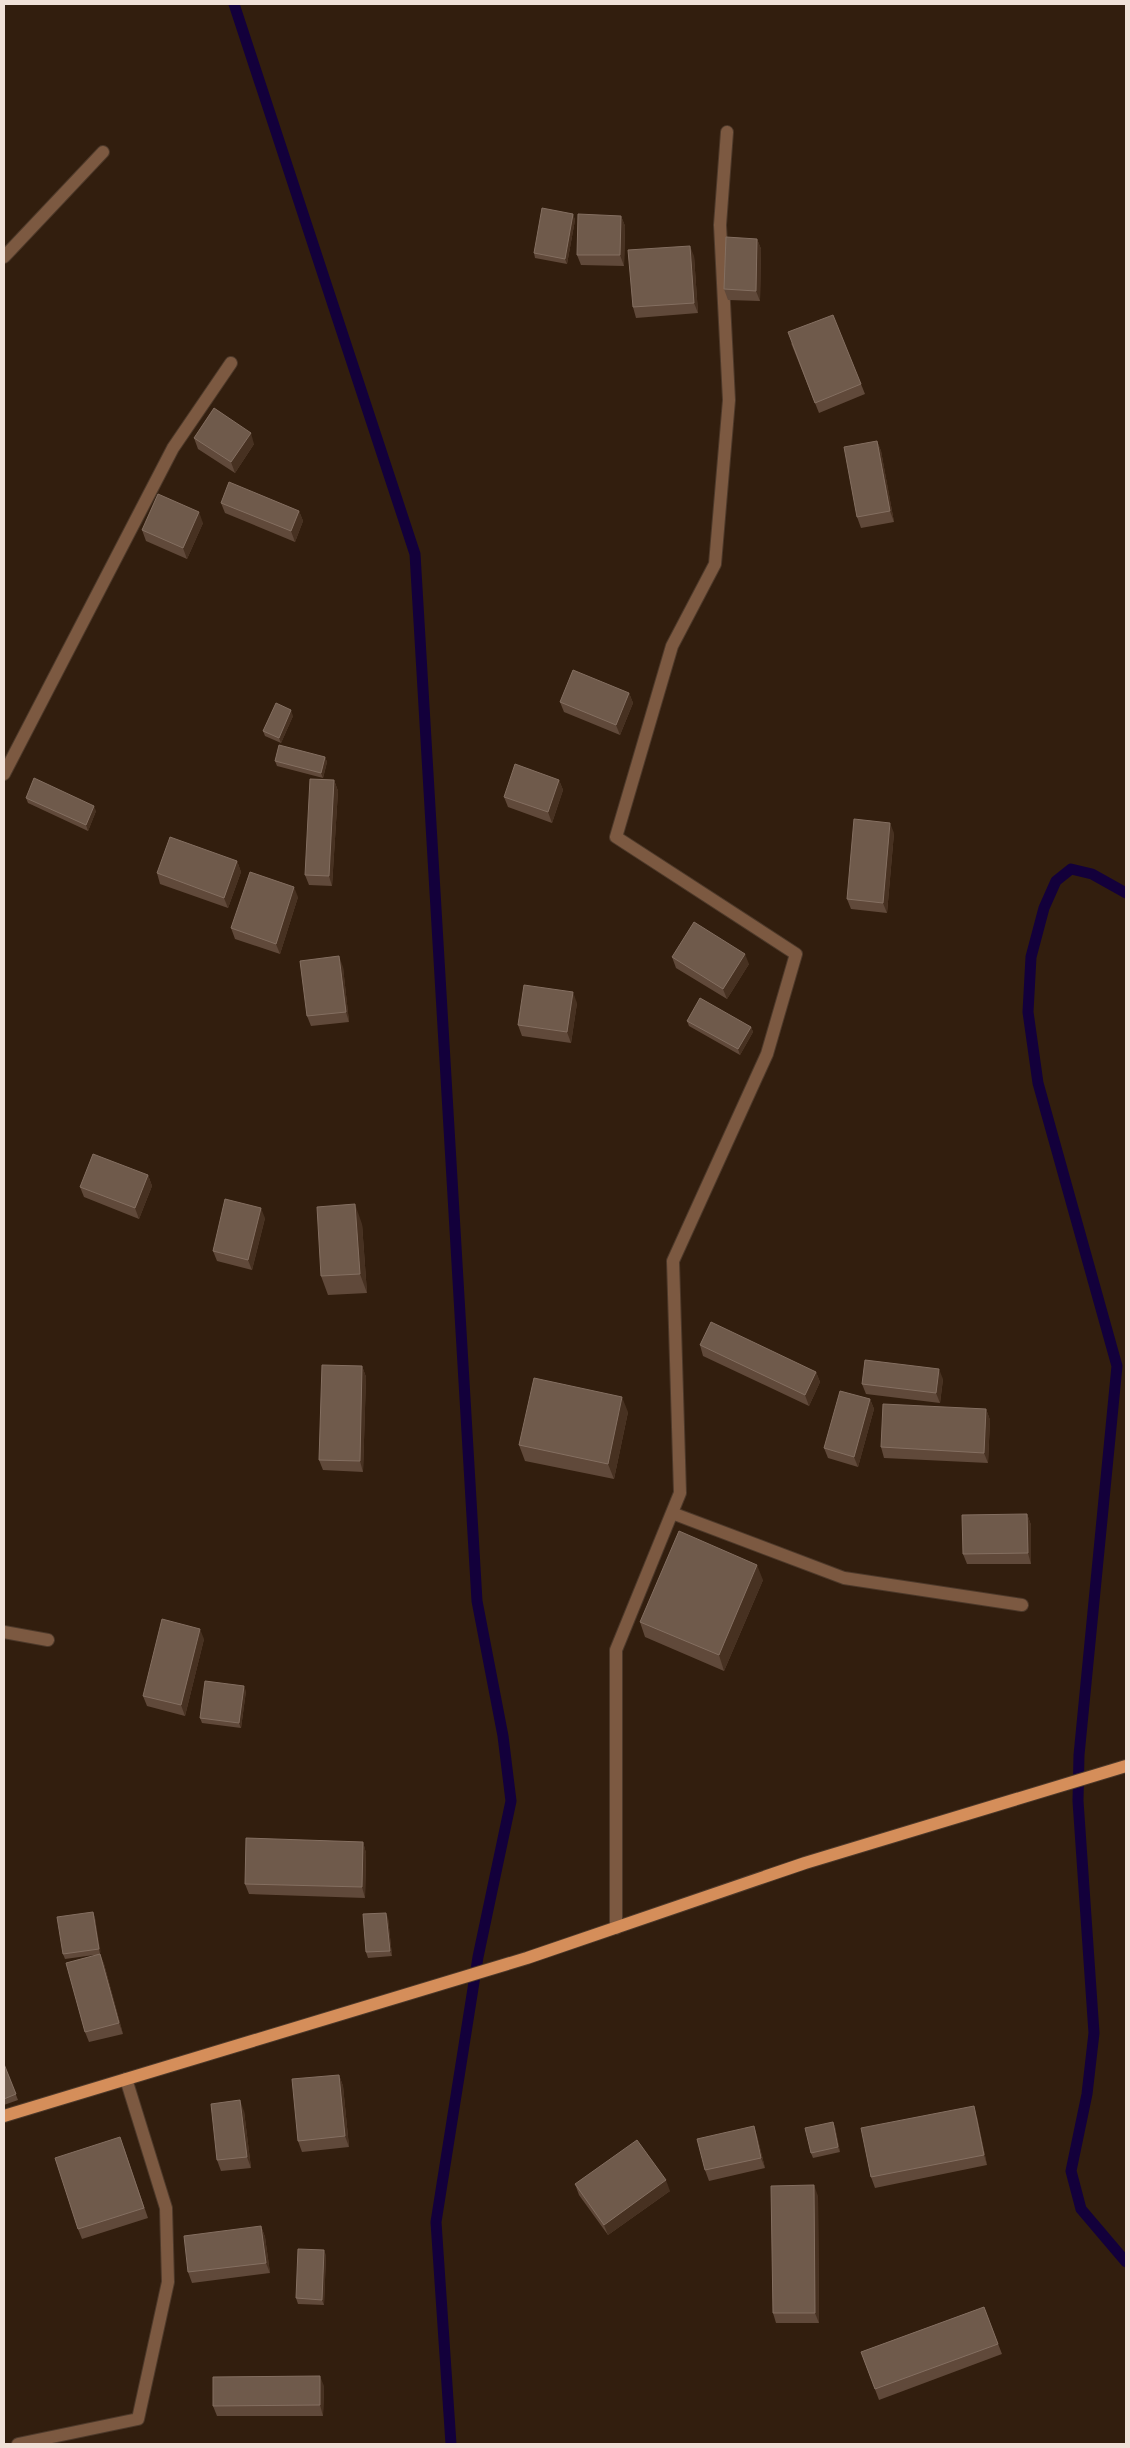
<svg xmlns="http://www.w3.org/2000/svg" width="1130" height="2448" font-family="'Golos Text',sans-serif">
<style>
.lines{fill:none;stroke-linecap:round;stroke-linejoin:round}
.stream{stroke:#13003b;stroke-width:11}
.minor-casing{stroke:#4d392a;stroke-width:14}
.major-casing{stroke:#4d392a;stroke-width:14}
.minor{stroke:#7c5941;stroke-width:12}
.major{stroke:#d58e5a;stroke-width:12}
.wall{fill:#60493a}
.shaded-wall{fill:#473121}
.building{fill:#6f5a4b;stroke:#846f61}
</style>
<rect width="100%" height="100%" fill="#321e0e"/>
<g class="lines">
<path class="stream" d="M 234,4 L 415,554 L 477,1601 L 503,1736 L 511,1801 L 478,1957 L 436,2222 L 451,2444
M 1126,893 L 1092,874 L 1071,869 L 1056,881 L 1044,908 L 1031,957 L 1028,1012 L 1038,1083 L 1117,1366 L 1079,1755 L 1078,1801 L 1094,2033 L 1087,2094 L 1071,2171 L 1081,2209 L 1126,2262"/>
<defs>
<path id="minor" d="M 4,257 L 103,152
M 4,774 L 173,448 L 231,363
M 672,1513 L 844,1578 L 1022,1605
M 4,1632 L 48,1640
M 616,1928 L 616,1650 L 680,1493 L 673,1261 L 767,1054 L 796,954 L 616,837 L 672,646 L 715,564 L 729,400 L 720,225 L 727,132
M 18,2444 L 138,2419 L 168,2282 L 166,2208 L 126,2079"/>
<path id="major" d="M 4,2116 L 527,1958 L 805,1863 L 1126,1766"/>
</defs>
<use href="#minor" class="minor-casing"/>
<use href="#major" class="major-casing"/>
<use href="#minor" class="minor"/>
<use href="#major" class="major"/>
</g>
<path class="wall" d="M 573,214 L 575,220 L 567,264 L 535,258 L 534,253 Z
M 621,216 L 625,226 L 624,266 L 581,265 L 577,255 Z
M 757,239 L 761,249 L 760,301 L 728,300 L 724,289 Z
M 694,256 L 698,313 L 636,318 L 633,307 Z
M 791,343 L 861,384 L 865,394 L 819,413 Z
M 194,438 L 254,444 L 235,473 L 198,449 Z
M 877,441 L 881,451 L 894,522 L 861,528 L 857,517 Z
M 221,503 L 299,511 L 303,521 L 295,542 L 225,513 Z
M 203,523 L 187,559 L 146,541 L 142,530 Z
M 629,693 L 633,703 L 620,735 L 564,712 L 560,702 Z
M 293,716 L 281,743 L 265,736 L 263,731 Z
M 325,757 L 327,762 L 323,778 L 277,766 L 275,761 Z
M 334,780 L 338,791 L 332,886 L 309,885 L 305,875 Z
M 559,780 L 563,790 L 552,823 L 508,807 L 504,797 Z
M 26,798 L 96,811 L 88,831 L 28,803 Z
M 894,833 L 887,913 L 851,909 L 847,899 Z
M 237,861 L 241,872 L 228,908 L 160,884 L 157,873 Z
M 298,897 L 280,954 L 235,939 L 231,928 Z
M 672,957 L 749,964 L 727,999 L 676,968 Z
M 343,967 L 349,1022 L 311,1026 L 307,1016 Z
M 577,1003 L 571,1043 L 522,1036 L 518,1025 Z
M 687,1021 L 751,1027 L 753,1032 L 740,1055 L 689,1026 Z
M 148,1175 L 152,1186 L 139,1219 L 84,1197 L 80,1187 Z
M 265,1218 L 252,1270 L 217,1261 L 213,1251 Z
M 362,1224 L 367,1293 L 328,1295 L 321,1276 Z
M 700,1345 L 816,1372 L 820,1382 L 809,1406 L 703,1356 Z
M 362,1366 L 366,1377 L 363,1472 L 323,1470 L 319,1460 Z
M 943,1379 L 940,1403 L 866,1394 L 862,1384 Z
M 870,1399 L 874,1409 L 858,1467 L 828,1458 L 824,1448 Z
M 986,1409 L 990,1420 L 988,1463 L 884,1458 L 881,1447 Z
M 628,1412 L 614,1479 L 525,1461 L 519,1445 Z
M 1027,1514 L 1031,1525 L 1031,1564 L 967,1564 L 963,1554 Z
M 763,1580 L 724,1671 L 645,1637 L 640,1622 Z
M 204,1639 L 185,1716 L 147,1706 L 143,1696 Z
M 246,1691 L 241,1728 L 202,1723 L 200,1718 Z
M 363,1842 L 366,1853 L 365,1898 L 249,1894 L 245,1884 Z
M 93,1912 L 95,1918 L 100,1954 L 104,1964 L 123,2034 L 89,2042 L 85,2032 L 94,1955 L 65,1959 L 63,1954 Z
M 388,1918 L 392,1956 L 368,1958 L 366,1952 Z
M 4,2064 L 18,2100 L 4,2105 Z
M 339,2075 L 343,2086 L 349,2147 L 302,2152 L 298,2141 Z
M 244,2111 L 251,2168 L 221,2171 L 217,2160 Z
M 977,2117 L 987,2165 L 875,2188 L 871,2177 Z
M 833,2122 L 835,2127 L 840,2152 L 813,2158 L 811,2153 Z
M 754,2126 L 757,2136 L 765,2168 L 709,2181 L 705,2170 Z
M 124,2148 L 148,2218 L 82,2239 L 78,2229 Z
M 575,2184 L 670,2191 L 608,2235 L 579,2195 Z
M 818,2196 L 819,2323 L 776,2323 L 773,2313 Z
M 261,2226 L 265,2237 L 270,2273 L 192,2283 L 188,2272 Z
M 326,2255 L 324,2305 L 298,2304 L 296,2298 Z
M 984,2307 L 1002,2354 L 879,2400 L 861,2352 Z
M 324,2386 L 323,2416 L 217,2416 L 213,2406 Z"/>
<path class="shaded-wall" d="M 573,214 L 575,220 L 567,264 L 565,259 Z
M 621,216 L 625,226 L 624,266 L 620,255 Z
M 757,239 L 761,249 L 760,301 L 756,291 Z
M 690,246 L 694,256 L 698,313 L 694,303 Z
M 251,433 L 254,444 L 235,473 L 231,462 Z
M 877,441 L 881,451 L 894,522 L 890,511 Z
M 299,511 L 303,521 L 295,542 L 291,531 Z
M 199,512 L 203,523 L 187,559 L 183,548 Z
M 629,693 L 633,703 L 620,735 L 616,725 Z
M 291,710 L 293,716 L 281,743 L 279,738 Z
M 325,757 L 327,762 L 323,778 L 321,773 Z
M 334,780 L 338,791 L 332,886 L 329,876 Z
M 559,780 L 563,790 L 552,823 L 548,812 Z
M 94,806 L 96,811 L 88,831 L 86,825 Z
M 890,823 L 894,833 L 887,913 L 883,903 Z
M 237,861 L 241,872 L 228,908 L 224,898 Z
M 294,887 L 298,897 L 280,954 L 276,944 Z
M 745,954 L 749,964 L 727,999 L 723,989 Z
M 339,956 L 343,967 L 349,1022 L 346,1012 Z
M 573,992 L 577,1003 L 571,1043 L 567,1032 Z
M 751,1027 L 753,1032 L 740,1055 L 738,1049 Z
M 148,1175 L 152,1186 L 139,1219 L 135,1208 Z
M 355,1204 L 362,1224 L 367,1293 L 360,1274 Z
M 261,1208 L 265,1218 L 252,1270 L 248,1260 Z
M 362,1366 L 366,1377 L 363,1472 L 360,1461 Z
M 939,1369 L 943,1379 L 940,1403 L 936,1393 Z
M 816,1372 L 820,1382 L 809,1406 L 805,1395 Z
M 622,1397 L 628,1412 L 614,1479 L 608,1464 Z
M 870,1399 L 874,1409 L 858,1467 L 854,1457 Z
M 986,1409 L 990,1420 L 988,1463 L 984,1453 Z
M 1027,1514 L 1031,1525 L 1031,1564 L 1028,1553 Z
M 757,1565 L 763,1580 L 724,1671 L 719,1655 Z
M 200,1629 L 204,1639 L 185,1716 L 181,1705 Z
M 244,1686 L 246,1691 L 241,1728 L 239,1723 Z
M 363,1842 L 366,1853 L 365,1898 L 362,1887 Z
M 93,1912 L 95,1918 L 101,1954 L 99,1949 Z
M 386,1913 L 388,1918 L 392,1956 L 390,1951 Z
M 100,1954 L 104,1964 L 123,2034 L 119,2023 Z
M 339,2075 L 343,2086 L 349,2147 L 345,2136 Z
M 240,2100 L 244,2111 L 251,2168 L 247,2157 Z
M 974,2106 L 977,2117 L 987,2165 L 984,2155 Z
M 833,2122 L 835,2127 L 840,2152 L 838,2147 Z
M 754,2126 L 757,2136 L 765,2168 L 761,2158 Z
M 666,2180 L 670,2191 L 608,2235 L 604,2225 Z
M 814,2185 L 818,2196 L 819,2323 L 815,2313 Z
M 261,2226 L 265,2237 L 270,2273 L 266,2263 Z
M 324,2250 L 326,2255 L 324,2305 L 322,2300 Z
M 320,2376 L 324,2386 L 323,2416 L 320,2405 Z"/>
<path class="building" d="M 542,208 L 573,214 L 565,259 L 534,253 Z
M 578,214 L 621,216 L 620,255 L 577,255 Z
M 726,237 L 757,239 L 756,291 L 724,289 Z
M 690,246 L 694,303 L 633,307 L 628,250 Z
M 833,315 L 861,384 L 815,403 L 788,332 Z
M 214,408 L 251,433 L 231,462 L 194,438 Z
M 877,441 L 890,511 L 857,517 L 844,447 Z
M 229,482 L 299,511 L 291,531 L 221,503 Z
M 158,494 L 199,512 L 183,548 L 142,530 Z
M 573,670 L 629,693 L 616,725 L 560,702 Z
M 276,703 L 291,710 L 279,738 L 263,731 Z
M 279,745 L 325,757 L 321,773 L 275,761 Z
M 515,764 L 559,780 L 548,812 L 504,797 Z
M 34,778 L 94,806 L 86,825 L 26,798 Z
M 310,779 L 334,780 L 329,876 L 305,875 Z
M 854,819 L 890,823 L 883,903 L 847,899 Z
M 170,837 L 237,861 L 224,898 L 157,873 Z
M 250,872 L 294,887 L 276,944 L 231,928 Z
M 694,922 L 745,954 L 723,989 L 672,957 Z
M 339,956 L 346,1012 L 307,1016 L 300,961 Z
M 524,985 L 573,992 L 567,1032 L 518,1025 Z
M 700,998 L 751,1027 L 738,1049 L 687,1021 Z
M 93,1154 L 148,1175 L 135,1208 L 80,1187 Z
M 225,1199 L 261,1208 L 248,1260 L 213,1251 Z
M 355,1204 L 360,1274 L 321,1276 L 317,1207 Z
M 711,1322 L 816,1372 L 805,1395 L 700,1345 Z
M 865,1360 L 939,1369 L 936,1393 L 862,1384 Z
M 322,1365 L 362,1366 L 360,1461 L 319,1460 Z
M 534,1378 L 622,1397 L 608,1464 L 519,1445 Z
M 840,1391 L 870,1399 L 854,1457 L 824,1448 Z
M 883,1404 L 986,1409 L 984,1453 L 881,1447 Z
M 1027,1514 L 1028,1553 L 963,1554 L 962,1515 Z
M 679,1531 L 757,1565 L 719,1655 L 640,1622 Z
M 162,1619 L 200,1629 L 181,1705 L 143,1696 Z
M 205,1681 L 244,1686 L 239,1723 L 200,1718 Z
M 246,1838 L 363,1842 L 362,1887 L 245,1884 Z
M 93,1912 L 99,1949 L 63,1954 L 57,1917 Z
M 386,1913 L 390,1951 L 366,1952 L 363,1914 Z
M 100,1954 L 119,2023 L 85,2032 L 66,1963 Z
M 4,2064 L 16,2094 L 4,2099 Z
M 339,2075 L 345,2136 L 298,2141 L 292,2079 Z
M 240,2100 L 247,2157 L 217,2160 L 211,2104 Z
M 974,2106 L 984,2155 L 871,2177 L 861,2128 Z
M 833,2122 L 838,2147 L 811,2153 L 805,2128 Z
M 754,2126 L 761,2158 L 705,2170 L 697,2139 Z
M 120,2137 L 144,2208 L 78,2229 L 55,2158 Z
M 637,2140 L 666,2180 L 604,2225 L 575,2184 Z
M 814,2185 L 815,2313 L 773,2313 L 771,2186 Z
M 261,2226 L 266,2263 L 188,2272 L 184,2236 Z
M 298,2249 L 324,2250 L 322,2300 L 296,2298 Z
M 984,2307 L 998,2344 L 875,2389 L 861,2352 Z
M 320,2376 L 320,2405 L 213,2406 L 213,2377 Z"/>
<rect width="1130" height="2448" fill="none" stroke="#f0e1d8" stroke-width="10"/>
</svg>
